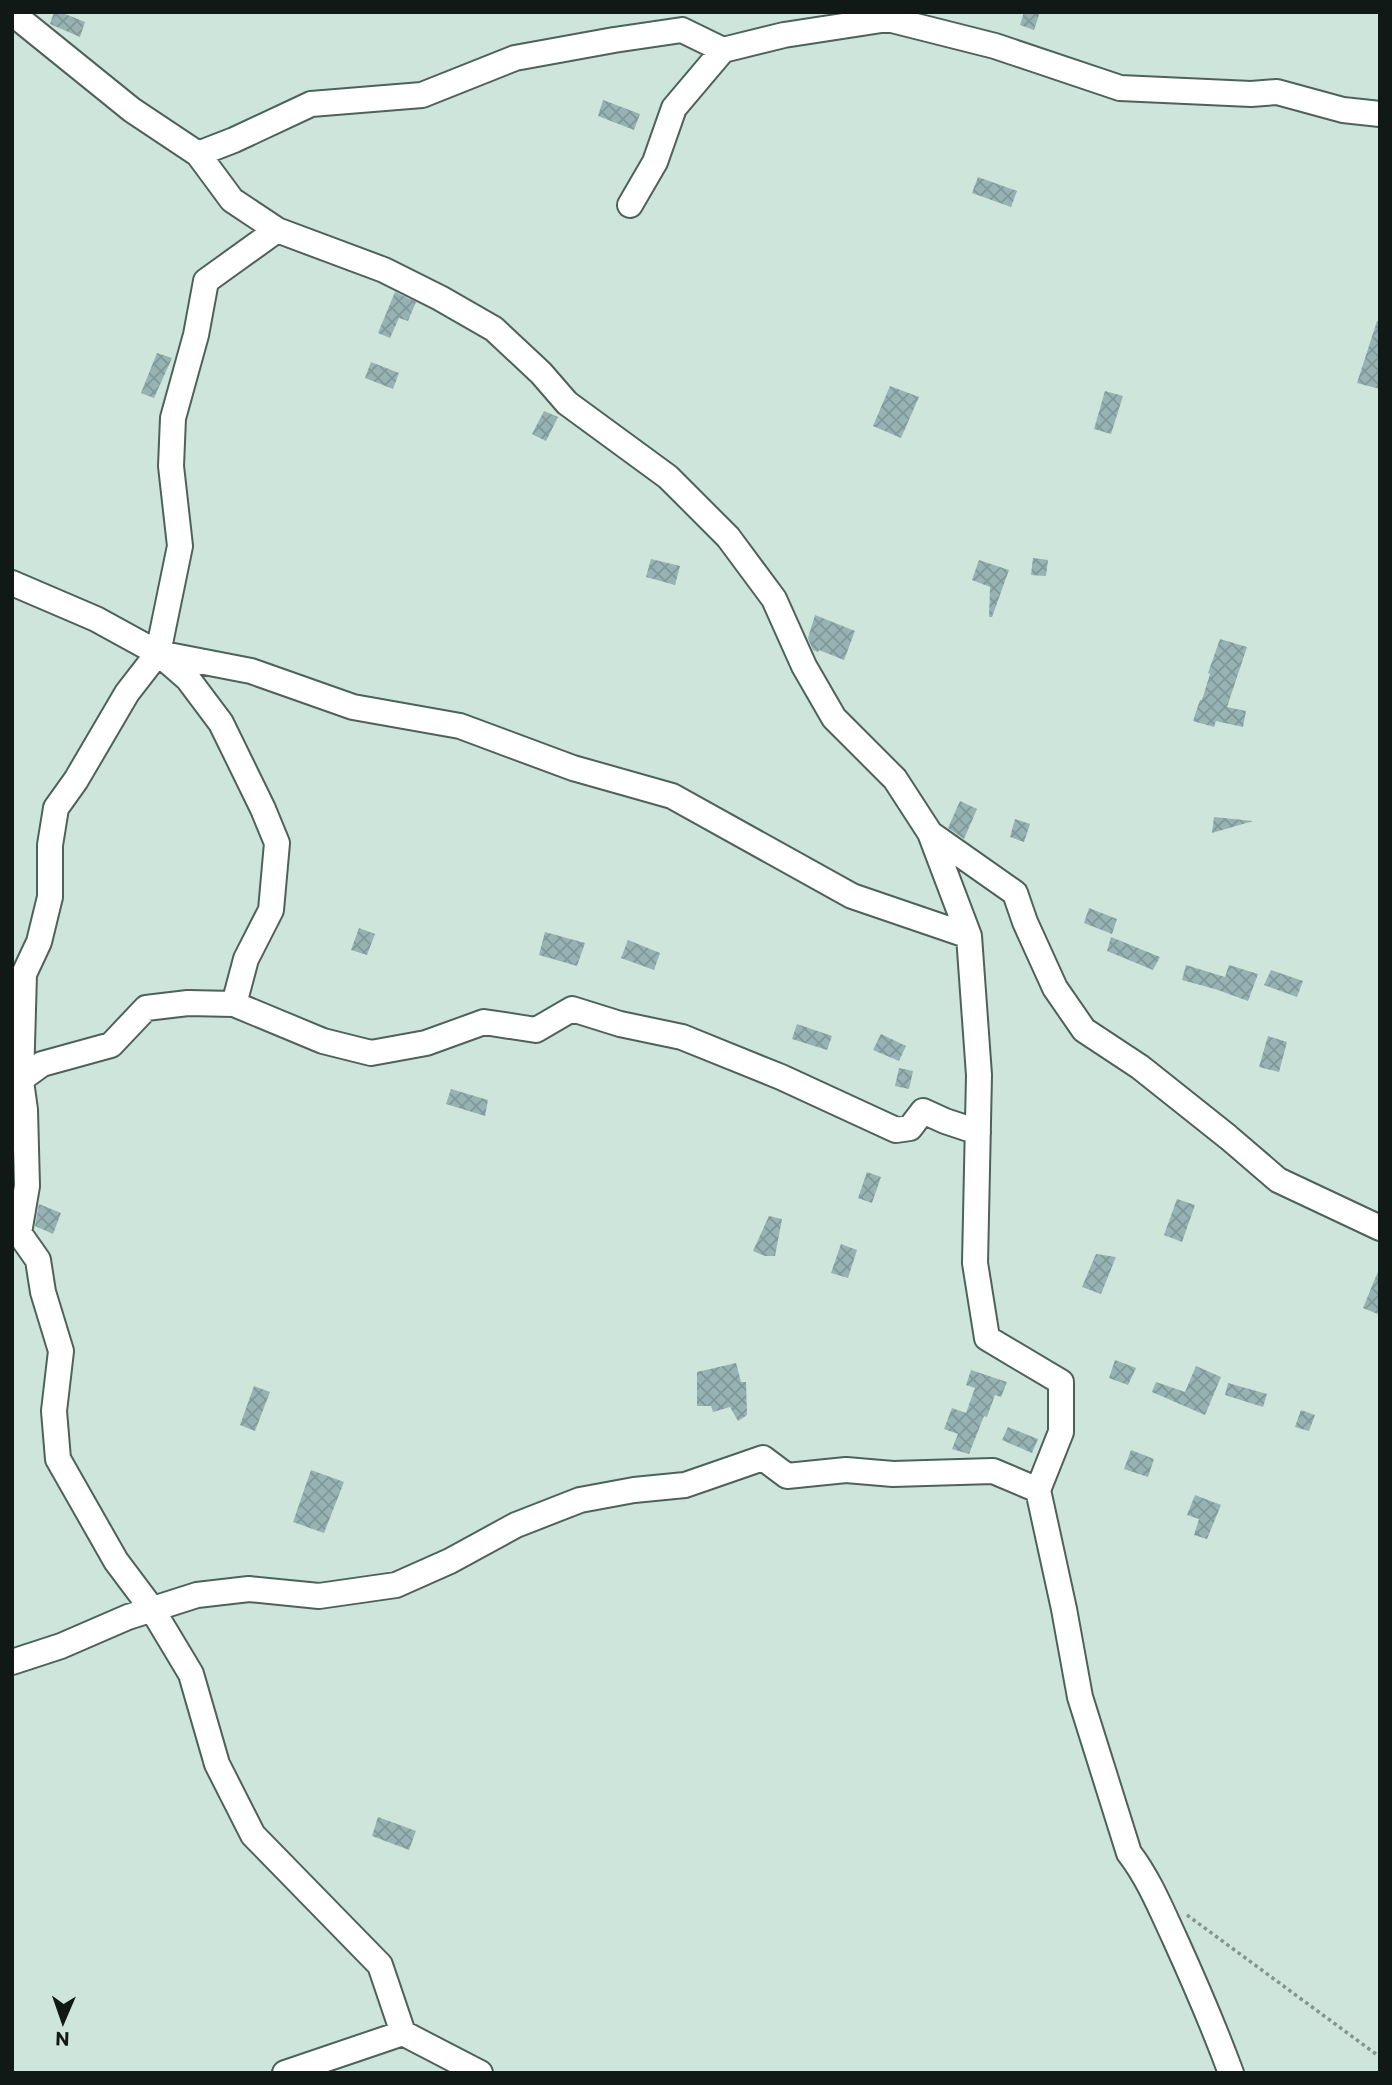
<svg xmlns="http://www.w3.org/2000/svg" width="1392" height="2085" font-family="Commissioner,sans-serif">
<style>
.building{fill:url(#building-cross-hatch)}
.lines{fill:none;stroke-linecap:round;stroke-linejoin:round}
.minor-casing{stroke:#4d6259;stroke-width:28}
.path{stroke:#83958d;stroke-width:3.5;stroke-dasharray:3.5 3.5;stroke-linecap:butt}
.minor{stroke:#fff;stroke-width:24}
</style>
<defs>
<pattern id="building-cross-hatch" width="8" height="8" patternUnits="userSpaceOnUse" patternTransform="scale(1.75)"><rect width="8" height="8" fill="#97b2b3"/><path d="M0 0l8 8M0 8l8-8" fill="none" stroke="#819899"/></pattern>
</defs>
<rect width="100%" height="100%" fill="#cde5da"/>
<path class="building" d="M 54,12 L 60,12 L 85,22 L 80,37 L 50,24 Z
M 1024,12 L 1040,12 L 1034,30 L 1020,25 Z
M 603,100 L 640,114 L 634,130 L 598,116 Z
M 978,177 L 1017,191 L 1011,207 L 972,193 Z
M 395,292 L 416,302 L 408,321 L 399,318 L 390,338 L 378,333 Z
M 1377,321 L 1380,321 L 1380,389 L 1357,383 Z
M 157,353 L 172,358 L 154,398 L 141,393 Z
M 371,362 L 399,373 L 393,389 L 365,378 Z
M 890,386 L 919,397 L 901,438 L 873,426 Z
M 1105,391 L 1123,396 L 1111,434 L 1094,429 Z
M 544,411 L 558,417 L 546,441 L 532,434 Z
M 1033,558 L 1048,560 L 1046,576 L 1031,575 Z
M 651,559 L 680,566 L 675,585 L 646,577 Z
M 979,560 L 1009,570 L 992,617 L 989,617 L 990,587 L 972,580 Z
M 815,615 L 855,631 L 844,660 L 819,650 L 818,652 L 813,650 L 808,638 Z
M 1220,639 L 1247,647 L 1227,707 L 1246,711 L 1243,727 L 1216,721 L 1214,727 L 1193,721 L 1200,700 L 1202,700 L 1210,674 L 1208,673 Z
M 960,801 L 977,809 L 964,839 L 948,828 Z
M 1214,817 L 1253,821 L 1212,833 Z
M 1015,819 L 1030,824 L 1024,842 L 1010,837 Z
M 1089,908 L 1117,919 L 1112,934 L 1084,923 Z
M 359,928 L 375,934 L 367,955 L 351,950 Z
M 545,932 L 585,943 L 577,966 L 539,955 Z
M 1111,937 L 1160,957 L 1153,970 L 1107,951 Z
M 628,940 L 660,953 L 654,970 L 621,958 Z
M 1186,965 L 1225,977 L 1229,965 L 1258,974 L 1248,1001 L 1215,989 L 1182,980 Z
M 1271,970 L 1303,981 L 1297,997 L 1264,985 Z
M 797,1024 L 832,1036 L 827,1050 L 792,1039 Z
M 881,1034 L 906,1046 L 899,1061 L 873,1050 Z
M 1268,1036 L 1287,1042 L 1279,1072 L 1259,1067 Z
M 899,1068 L 913,1071 L 909,1089 L 895,1086 Z
M 451,1089 L 488,1100 L 485,1116 L 446,1104 Z
M 867,1172 L 881,1177 L 872,1203 L 858,1198 Z
M 1177,1199 L 1195,1205 L 1182,1242 L 1164,1235 Z
M 39,1204 L 61,1213 L 53,1234 L 35,1226 Z
M 769,1216 L 782,1219 L 775,1256 L 765,1256 L 753,1251 Z
M 841,1244 L 857,1250 L 848,1278 L 831,1273 Z
M 1096,1254 L 1116,1257 L 1101,1294 L 1082,1287 Z
M 1379,1269 L 1380,1269 L 1380,1315 L 1363,1308 Z
M 1115,1360 L 1136,1368 L 1128,1385 L 1109,1378 Z
M 736,1363 L 741,1382 L 746,1382 L 747,1415 L 738,1421 L 730,1407 L 713,1412 L 711,1406 L 697,1406 L 697,1372 Z
M 1196,1366 L 1221,1377 L 1205,1415 L 1152,1392 L 1156,1382 L 1185,1392 Z
M 971,1370 L 1007,1382 L 1001,1397 L 995,1395 L 987,1417 L 984,1416 L 969,1454 L 952,1449 L 958,1434 L 944,1429 L 952,1408 L 966,1413 L 975,1388 L 966,1385 Z
M 1228,1383 L 1267,1394 L 1263,1407 L 1225,1395 Z
M 254,1386 L 270,1392 L 255,1431 L 240,1425 Z
M 1301,1410 L 1315,1415 L 1309,1431 L 1295,1427 Z
M 1008,1427 L 1038,1439 L 1032,1453 L 1002,1440 Z
M 1131,1450 L 1154,1459 L 1148,1477 L 1124,1469 Z
M 311,1470 L 344,1482 L 324,1533 L 293,1522 Z
M 1195,1495 L 1221,1505 L 1207,1539 L 1194,1535 L 1199,1519 L 1187,1515 Z
M 378,1817 L 416,1831 L 409,1850 L 372,1836 Z"/>
<g class="lines">
<defs>
<path id="minor" d="M 12,13 L 132,110 L 198,154 L 232,200 L 277,230 L 384,270 L 440,298 L 494,329 L 541,373 L 567,403 L 668,477 L 728,537 L 774,599 L 804,666 L 834,718 L 895,779 L 930,833 L 969,936 L 979,1075 L 975,1263 L 987,1338 L 1061,1382 L 1061,1432 L 1038,1490 L 1064,1609 L 1080,1697 L 1129,1853 C 1149,1879 1161,1909 1175,1939 C 1195,1983 1214,2027 1231,2073
M 198,154 L 234,140 L 311,104 L 422,95 L 515,58 L 614,40 L 682,30 L 723,50
M 630,205 L 655,162 L 674,108 L 723,50 L 784,35 L 888,19 L 995,46 L 1120,88 L 1251,94 L 1277,92 L 1343,110 L 1380,114
M 277,230 L 206,281 L 196,335 L 173,418 L 171,466 L 180,546 L 158,653 L 127,693 L 76,780 L 56,808 L 50,845 L 50,897 L 39,942 L 24,974 L 21,1081 L 25,1110 L 27,1186 L 19,1233 L 38,1260 L 43,1292 L 61,1351 L 54,1411 L 58,1459 L 116,1561 L 152,1609 L 191,1674 L 217,1764 L 253,1835 L 380,1965 L 403,2033
M 12,583 L 96,619 L 158,653 L 188,679 L 221,723 L 263,809 L 277,843 L 271,910 L 246,959 L 234,1004
M 158,653 L 251,671 L 353,707 L 460,726 L 573,768 L 672,796 L 852,896 L 969,936
M 931,834 L 1015,893 L 1025,922 L 1055,988 L 1084,1030 L 1140,1067 L 1228,1137 L 1278,1180 L 1380,1228
M 13,1085 L 42,1064 L 111,1045 L 146,1008 L 188,1003 L 234,1004 L 323,1041 L 371,1053 L 426,1043 L 484,1022 L 536,1030 L 572,1009 L 620,1024 L 682,1037 L 781,1077 L 896,1130 L 910,1128 L 923,1111 L 945,1121 L 978,1132
M 12,1662 L 61,1646 L 128,1617 L 197,1595 L 249,1589 L 319,1596 L 396,1585 L 450,1561 L 516,1525 L 580,1500 L 634,1490 L 685,1485 L 763,1458 L 787,1476 L 846,1470 L 893,1474 L 993,1471 L 1038,1490
M 285,2073 L 403,2033 L 480,2073"/>
</defs>
<use href="#minor" class="minor-casing"/>
<path class="path" d="M 1187,1915 L 1380,2057"/>
<use href="#minor" class="minor"/>
</g>
<rect width="1392" height="2085" fill="none" stroke="#101915" stroke-width="28"/>
<g transform="translate(63 2022) rotate(182)" stroke="#cde5da" stroke-width="5" paint-order="stroke">
<path d="M0-5L12 26L0 18L-12 26Z" fill="#101915"/>
<text y="-10" font-size="19" font-weight="bold" text-anchor="middle" fill="#101915">N</text>
</g>
</svg>
